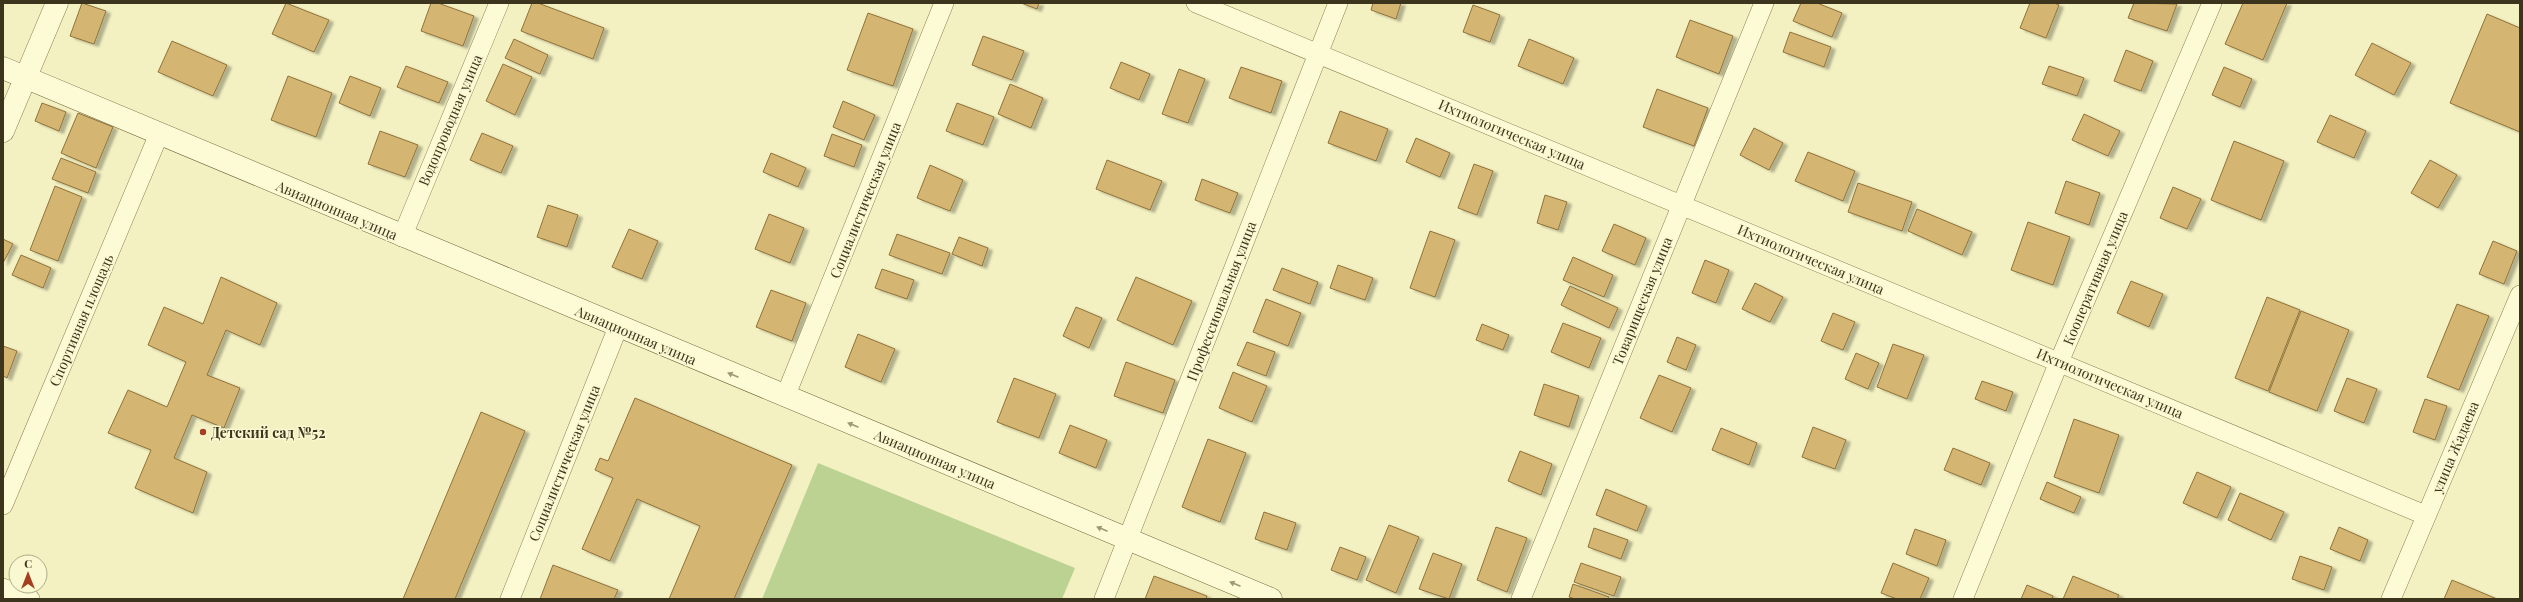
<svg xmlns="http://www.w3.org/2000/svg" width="2523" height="602" font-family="'Playfair Display',serif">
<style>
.green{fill:#bbd293}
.building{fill:#d5b572;stroke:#907239;filter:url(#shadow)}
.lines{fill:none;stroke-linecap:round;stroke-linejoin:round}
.minor-casing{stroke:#8e8256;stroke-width:20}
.tertiary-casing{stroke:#8e8256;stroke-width:23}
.secondary-casing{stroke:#706339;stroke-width:23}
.minor{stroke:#fcfbd5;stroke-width:19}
.tertiary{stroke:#fcfbd5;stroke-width:22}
.secondary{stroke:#fcfbd5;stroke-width:22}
.oneway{fill:#9c9878}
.poi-dot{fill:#a4401f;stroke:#f9f8d1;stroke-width:1.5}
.labels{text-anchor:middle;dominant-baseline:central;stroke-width:3;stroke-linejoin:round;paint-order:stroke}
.street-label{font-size:14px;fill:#3c341c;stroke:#f9f8d1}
.poi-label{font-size:14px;font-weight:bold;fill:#3c341c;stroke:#f9f8d1;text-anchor:start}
</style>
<defs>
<filter id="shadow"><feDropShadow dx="4.5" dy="2.5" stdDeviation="1" flood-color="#0004"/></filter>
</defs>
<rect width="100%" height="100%" fill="#f3f1c1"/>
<path class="green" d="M 818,463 L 1075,568 L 1062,599 L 762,599 Z"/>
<path class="building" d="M 82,3 L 106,11 L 94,44 L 70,36 Z
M 286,3 L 329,20 L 314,52 L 272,34 Z
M 431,3 L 438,3 L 474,16 L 463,46 L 421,31 Z
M 532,3 L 538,3 L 604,28 L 593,59 L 521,31 Z
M 1021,3 L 1039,3 L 1037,9 Z
M 1373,3 L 1401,3 L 1396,19 L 1371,10 Z
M 1801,3 L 1817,3 L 1842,13 L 1832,37 L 1793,21 Z
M 2030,3 L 2054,3 L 2059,5 L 2046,38 L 2020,28 Z
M 2134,3 L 2177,4 L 2167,31 L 2128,18 Z
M 2243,3 L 2287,3 L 2263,60 L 2225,44 Z
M 1473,5 L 1500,15 L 1490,42 L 1463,32 Z
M 868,13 L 913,29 L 893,86 L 847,70 Z
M 2487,14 L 2520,28 L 2520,132 L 2450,103 Z
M 1690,20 L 1733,36 L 1719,74 L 1676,57 Z
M 1790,32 L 1831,47 L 1824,67 L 1783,52 Z
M 983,36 L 1024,51 L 1012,80 L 972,65 Z
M 514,39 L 548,55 L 540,74 L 505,58 Z
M 1529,39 L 1574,58 L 1563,84 L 1518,66 Z
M 172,41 L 227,65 L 213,96 L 158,72 Z
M 2372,43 L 2411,63 L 2394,95 L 2355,75 Z
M 2126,50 L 2153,61 L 2141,91 L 2114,81 Z
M 1121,62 L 1150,74 L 1139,100 L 1110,88 Z
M 503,64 L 532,77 L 515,115 L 486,101 Z
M 406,66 L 448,82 L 439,103 L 397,87 Z
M 2049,66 L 2084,78 L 2077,96 L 2042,84 Z
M 1241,67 L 1282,81 L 1271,113 L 1229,98 Z
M 2224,67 L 2252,79 L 2240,107 L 2212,95 Z
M 1179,69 L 1205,79 L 1188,123 L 1162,114 Z
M 288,76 L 332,93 L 316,137 L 271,120 Z
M 350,76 L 381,88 L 370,116 L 339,103 Z
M 1010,84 L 1043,98 L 1031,128 L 998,114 Z
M 1657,89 L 1708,108 L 1694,146 L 1643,127 Z
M 843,101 L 875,115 L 864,140 L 833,127 Z
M 42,103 L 66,112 L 59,131 L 35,121 Z
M 957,103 L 994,117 L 983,145 L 946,131 Z
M 1340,111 L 1388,129 L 1376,161 L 1328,143 Z
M 78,113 L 113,127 L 96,168 L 61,153 Z
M 2084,114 L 2120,131 L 2108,156 L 2072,140 Z
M 2330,115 L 2366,131 L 2354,158 L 2317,142 Z
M 1754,128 L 1783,143 L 1769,170 L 1740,155 Z
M 380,131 L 418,145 L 405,177 L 368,164 Z
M 482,133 L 513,146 L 501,173 L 470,160 Z
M 832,134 L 862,145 L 854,167 L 824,156 Z
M 1416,138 L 1450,153 L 1440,177 L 1406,162 Z
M 2234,141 L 2284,161 L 2261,220 L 2211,200 Z
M 1808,152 L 1855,171 L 1843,201 L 1795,181 Z
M 771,153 L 806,168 L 798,187 L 763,172 Z
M 61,158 L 96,172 L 88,193 L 52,179 Z
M 1107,160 L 1162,181 L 1150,210 L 1096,189 Z
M 2430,160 L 2457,175 L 2438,208 L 2411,193 Z
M 1474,164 L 1493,171 L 1477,215 L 1458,208 Z
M 930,165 L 963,180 L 950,211 L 917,198 Z
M 1202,179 L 1238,193 L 1230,213 L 1195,200 Z
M 2066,181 L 2100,193 L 2089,225 L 2055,213 Z
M 1858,183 L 1912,202 L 1902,231 L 1848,212 Z
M 55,186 L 82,197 L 58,261 L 30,250 Z
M 2173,187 L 2201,199 L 2187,229 L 2160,218 Z
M 1545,195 L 1567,202 L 1558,230 L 1537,223 Z
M 548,205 L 578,215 L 567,247 L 537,237 Z
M 1917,209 L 1972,232 L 1962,255 L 1908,231 Z
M 769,214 L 804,228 L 790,263 L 755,249 Z
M 2028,222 L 2070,237 L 2053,285 L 2011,270 Z
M 1614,224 L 1646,238 L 1635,265 L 1602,251 Z
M 629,229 L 658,241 L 642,279 L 612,267 Z
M 1430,231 L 1455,240 L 1435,297 L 1410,288 Z
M 897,234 L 950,253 L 942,274 L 889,255 Z
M 959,237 L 988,248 L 982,266 L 952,254 Z
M 3,239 L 13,244 L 3,263 Z
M 2493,241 L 2517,251 L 2504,284 L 2479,274 Z
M 21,255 L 51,268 L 43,288 L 12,275 Z
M 1573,257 L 1613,275 L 1604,297 L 1563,280 Z
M 1705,260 L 1729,270 L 1716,303 L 1692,293 Z
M 1338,265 L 1373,278 L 1365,300 L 1330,288 Z
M 1282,268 L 1318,282 L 1310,304 L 1273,290 Z
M 882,269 L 914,280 L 907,299 L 875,288 Z
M 221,277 L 277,303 L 260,345 L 226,330 L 207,375 L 240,388 L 224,428 L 192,415 L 174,458 L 207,472 L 193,513 L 135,488 L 151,450 L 108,433 L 128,390 L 167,407 L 186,362 L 148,345 L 164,307 L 203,324 Z
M 1136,277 L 1192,301 L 1173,345 L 1117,320 Z
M 2131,281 L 2163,294 L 2149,327 L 2117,313 Z
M 1755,283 L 1783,297 L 1770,322 L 1742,309 Z
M 1570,286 L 1618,308 L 1609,328 L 1561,305 Z
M 771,290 L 806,303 L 792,341 L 756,327 Z
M 2267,297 L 2300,310 L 2268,391 L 2235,378 Z
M 1266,299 L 1301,313 L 1288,346 L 1253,332 Z
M 2457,304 L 2489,316 L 2459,390 L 2427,377 Z
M 1076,307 L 1102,318 L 1089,348 L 1063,336 Z
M 2301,311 L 2349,330 L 2317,411 L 2269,392 Z
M 1833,313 L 1855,322 L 1843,350 L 1821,341 Z
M 1563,323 L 1601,338 L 1589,368 L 1551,352 Z
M 1482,324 L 1509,335 L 1503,350 L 1476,340 Z
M 858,334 L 895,349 L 881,382 L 845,367 Z
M 1677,337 L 1696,345 L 1686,370 L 1667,362 Z
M 1247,342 L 1275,352 L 1266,376 L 1237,365 Z
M 1893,344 L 1924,355 L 1907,399 L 1877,387 Z
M 3,346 L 17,351 L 7,378 L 3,376 Z
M 1856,353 L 1879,363 L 1868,389 L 1845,379 Z
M 1126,362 L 1175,380 L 1163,413 L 1114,396 Z
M 1233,372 L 1267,386 L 1252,422 L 1219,408 Z
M 1659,375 L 1691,388 L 1672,432 L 1640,418 Z
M 1014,378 L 1056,394 L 1039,438 L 997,422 Z
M 2347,378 L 2377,389 L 2364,423 L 2334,411 Z
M 1982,381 L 2013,392 L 2006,411 L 1975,399 Z
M 1544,384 L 1579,396 L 1569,427 L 1534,415 Z
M 635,398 L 792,465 L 734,599 L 669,599 L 700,526 L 637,499 L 610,561 L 582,549 L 613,478 L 595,470 L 600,458 L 608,461 Z
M 2425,399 L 2447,406 L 2435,440 L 2413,432 Z
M 481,412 L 525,431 L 455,599 L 403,599 Z
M 2074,419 L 2119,435 L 2099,493 L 2054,477 Z
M 1070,425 L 1107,440 L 1096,468 L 1059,453 Z
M 1813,427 L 1846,440 L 1835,469 L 1802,457 Z
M 1721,428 L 1757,443 L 1749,465 L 1712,450 Z
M 1208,439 L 1246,453 L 1220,522 L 1182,507 Z
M 1953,448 L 1990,463 L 1981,485 L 1944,470 Z
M 1520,451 L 1552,464 L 1541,495 L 1508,481 Z
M 2197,472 L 2231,487 L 2217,518 L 2183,503 Z
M 2047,482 L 2081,497 L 2074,513 L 2040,499 Z
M 1606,489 L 1647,506 L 1637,531 L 1596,515 Z
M 2240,493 L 2284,512 L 2271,540 L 2228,520 Z
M 1264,512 L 1296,523 L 1287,550 L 1255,539 Z
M 1389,525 L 1419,537 L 1396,593 L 1366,580 Z
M 1496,527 L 1527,538 L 1507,592 L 1477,580 Z
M 2339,527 L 2368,540 L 2360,561 L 2330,549 Z
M 1594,528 L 1628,540 L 1621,559 L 1588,547 Z
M 1915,529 L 1946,540 L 1937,566 L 1906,554 Z
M 1340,547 L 1366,557 L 1357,580 L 1331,570 Z
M 1433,553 L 1462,564 L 1449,599 L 1419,589 Z
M 2300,556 L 2332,567 L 2324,590 L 2292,579 Z
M 1581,563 L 1621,577 L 1614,596 L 1574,582 Z
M 1893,563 L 1929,578 L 1920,599 L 1897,599 L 1881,593 Z
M 553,565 L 618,590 L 614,599 L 540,599 Z
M 1154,576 L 1207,596 L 1206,599 L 1145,599 Z
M 2073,576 L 2119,595 L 2117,599 L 2063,599 Z
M 2452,580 L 2497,599 L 2444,599 Z
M 1573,584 L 1609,597 L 1608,599 L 1575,599 L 1569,597 Z
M 2027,585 L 2053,596 L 2052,599 L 2021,599 Z"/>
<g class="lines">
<defs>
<path id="minor" d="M 1196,3 L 2425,515
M 402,237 L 499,3
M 785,397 L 944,3
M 3,505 L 159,134
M 3,588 L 30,599
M 510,599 L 618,327
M 1104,599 L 1338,3
M 1521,599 L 1764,3
M 1963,599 L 2059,362 L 2212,3
M 2391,599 L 2520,295"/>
<path id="tertiary" d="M 3,131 L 57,3"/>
<path id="secondary" d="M 3,68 L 1271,599"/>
</defs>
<use href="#minor" class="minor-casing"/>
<use href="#tertiary" class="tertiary-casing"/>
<use href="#secondary" class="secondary-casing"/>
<use href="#minor" class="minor"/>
<use href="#tertiary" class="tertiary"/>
<use href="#secondary" class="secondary"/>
</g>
<defs><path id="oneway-solid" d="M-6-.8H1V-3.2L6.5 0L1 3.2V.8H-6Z"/></defs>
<g class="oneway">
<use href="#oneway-solid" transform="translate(733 375) rotate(-157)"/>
<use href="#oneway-solid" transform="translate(853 425) rotate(-157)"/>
<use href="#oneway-solid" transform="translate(1102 529) rotate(-157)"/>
<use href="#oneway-solid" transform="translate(1235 584) rotate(-157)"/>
</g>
<circle class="poi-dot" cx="203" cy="432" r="4"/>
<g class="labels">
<g class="street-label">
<text transform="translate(450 120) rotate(-67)">Водопроводная улица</text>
<text transform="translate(1512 134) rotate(23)">Ихтиологическая улица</text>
<text transform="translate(865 200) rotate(-68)">Социалистическая улица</text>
<text transform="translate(337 210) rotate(23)">Авиационная улица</text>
<text transform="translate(1811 259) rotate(23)">Ихтиологическая улица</text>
<text transform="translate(2095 278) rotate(-67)">Кооперативная улица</text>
<text transform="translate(1221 301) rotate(-69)">Профессиональная улица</text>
<text transform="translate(1642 301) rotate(-68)">Товарищеская улица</text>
<text transform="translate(81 320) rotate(-67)">Спортивная площадь</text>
<text transform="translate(636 335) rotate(23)">Авиационная улица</text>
<text transform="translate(2110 383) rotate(23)">Ихтиологическая улица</text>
<text transform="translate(2455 447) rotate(-67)">улица Жадаева</text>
<text transform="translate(935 459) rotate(23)">Авиационная улица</text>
<text transform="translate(564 463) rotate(-68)">Социалистическая улица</text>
</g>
<g class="poi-label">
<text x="211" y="432">Детский сад №52</text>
</g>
</g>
<rect width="2523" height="602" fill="none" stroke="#3c341c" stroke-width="8"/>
<g transform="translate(28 574)"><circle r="19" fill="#f9f8d1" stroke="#adaa89"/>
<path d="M0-3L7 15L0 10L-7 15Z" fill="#a4401f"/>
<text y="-6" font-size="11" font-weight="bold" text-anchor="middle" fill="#3c341c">С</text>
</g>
</svg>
